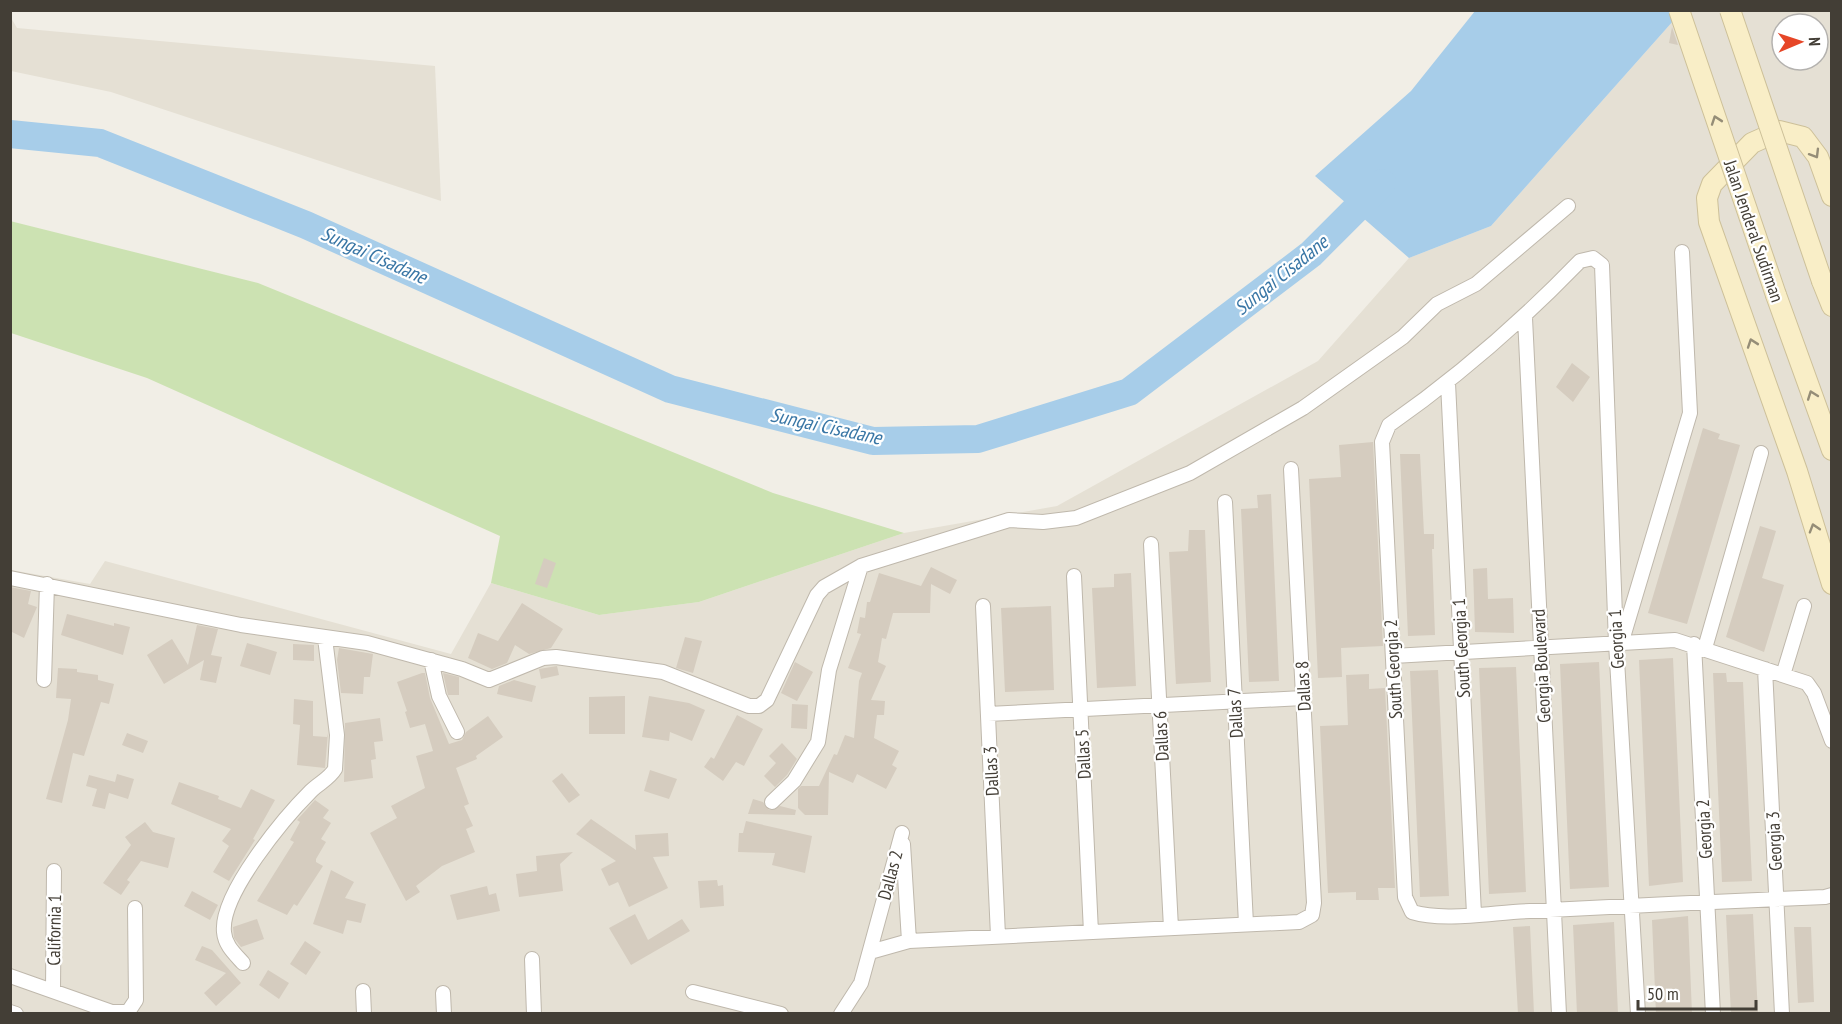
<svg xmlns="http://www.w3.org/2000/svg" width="1842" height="1024" font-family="'PT Sans Narrow',sans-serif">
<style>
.residential{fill:#e5e0d4;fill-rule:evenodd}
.green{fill:#cce2b2}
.water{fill:#a7cde9}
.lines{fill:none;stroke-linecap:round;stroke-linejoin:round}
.river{stroke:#a7cde9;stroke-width:28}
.building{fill:#d5ccbf}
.street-casing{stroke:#bfb8ac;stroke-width:16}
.secondary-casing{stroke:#cdc099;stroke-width:22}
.street{stroke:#fff;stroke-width:14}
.secondary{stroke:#f9eec7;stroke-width:20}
.secondary-bridge-casing{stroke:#cdc099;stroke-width:22;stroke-linecap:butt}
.secondary-bridge{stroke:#f9eec7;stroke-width:20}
.oneway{stroke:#958d77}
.labels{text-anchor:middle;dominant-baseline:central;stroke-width:4.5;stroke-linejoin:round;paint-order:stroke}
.street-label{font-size:18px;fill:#433e36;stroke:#fff}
.water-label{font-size:20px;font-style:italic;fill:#3976a5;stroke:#fff}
</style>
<rect width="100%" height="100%" fill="#f1eee6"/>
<path class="residential" d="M 1682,11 L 1831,11 L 1831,1013 L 11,1013 L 11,570 L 90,584 L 105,561 L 451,654 L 491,583 L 599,615 L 699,602 L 904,533 L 1057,506 L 1318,361 L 1409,258 L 1491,226 ZM 1782,24 L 1818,24 L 1818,60 L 1782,60 Z
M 10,16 L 17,28 L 435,66 L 441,201 L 111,92 L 11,71 Z"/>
<path class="green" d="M 10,221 L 258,283 L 773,493 L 904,533 L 699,602 L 599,615 L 491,583 L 500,536 L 147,378 L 11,333 Z"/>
<path class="water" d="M 1475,11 L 1682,11 L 1491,226 L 1409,258 L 1315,176 L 1411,91 Z"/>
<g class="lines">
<path class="river" d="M 10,134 L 100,143 L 306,225 L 670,389 L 873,441 L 978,439 L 1129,392 L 1311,254 L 1382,183"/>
</g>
<path class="building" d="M 1672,27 L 1678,45 L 1669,43 Z
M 1572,363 L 1590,377 L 1573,402 L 1556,387 Z
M 1703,428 L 1720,434 L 1718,439 L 1740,445 L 1687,624 L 1648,613 Z
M 1373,442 L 1383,646 L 1341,648 L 1342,677 L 1318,678 L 1309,479 L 1341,477 L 1339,445 Z
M 1400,454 L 1420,454 L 1424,534 L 1434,534 L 1434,549 L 1432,549 L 1435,635 L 1408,636 Z
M 1271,494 L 1279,681 L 1249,682 L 1241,509 L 1258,508 L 1257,495 Z
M 1760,526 L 1776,531 L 1762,578 L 1784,585 L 1764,652 L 1726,637 Z
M 1189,530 L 1205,530 L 1211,682 L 1176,684 L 1169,552 L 1188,551 Z
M 544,558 L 556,563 L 547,588 L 535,584 Z
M 931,567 L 957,580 L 950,594 L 931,584 L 930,613 L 893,613 L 886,639 L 882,638 L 878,662 L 886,666 L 871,700 L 885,701 L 884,715 L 877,715 L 874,738 L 899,751 L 892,765 L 897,768 L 886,789 L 857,774 L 853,783 L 829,772 L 828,815 L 805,815 L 798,808 L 798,789 L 801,786 L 819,786 L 834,754 L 837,755 L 845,735 L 854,738 L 859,681 L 862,673 L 848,668 L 861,634 L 857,633 L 860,617 L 865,618 L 867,602 L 870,602 L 879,573 L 921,586 Z
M 1487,568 L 1488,599 L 1513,598 L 1514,633 L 1475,632 L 1473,569 Z
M 1131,573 L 1136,686 L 1097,688 L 1092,588 L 1114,587 L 1114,574 Z
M 10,587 L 31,591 L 28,604 L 37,607 L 24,638 L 10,631 Z
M 522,603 L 563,629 L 551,648 L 529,654 L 515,645 L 507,663 L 492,669 L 468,658 L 478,633 L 498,641 Z
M 1051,606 L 1054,690 L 1005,692 L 1001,608 Z
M 67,614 L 114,626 L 114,623 L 130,627 L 123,655 L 61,635 Z
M 197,625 L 218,629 L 211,655 L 222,657 L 216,683 L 200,680 L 204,660 L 164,684 L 147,655 L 172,639 L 188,665 Z
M 685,637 L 702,641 L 693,673 L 676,668 Z
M 247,643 L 277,652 L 270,675 L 240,666 Z
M 293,644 L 314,645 L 314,661 L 293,660 Z
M 339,648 L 373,654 L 370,677 L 364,677 L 363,694 L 341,693 L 337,660 Z
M 1673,658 L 1683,882 L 1649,886 L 1639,660 Z
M 795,662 L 813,672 L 797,701 L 781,693 Z
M 1599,662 L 1609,887 L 1570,889 L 1560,664 Z
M 557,666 L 559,675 L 541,679 L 539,669 Z
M 1516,667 L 1526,892 L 1489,894 L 1479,668 Z
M 58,668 L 77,669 L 77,672 L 98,675 L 98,680 L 114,684 L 109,704 L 101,702 L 84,756 L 73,753 L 62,803 L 46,799 L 68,720 L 71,699 L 56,698 Z
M 1438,670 L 1449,896 L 1420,897 L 1410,671 Z
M 422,673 L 425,673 L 430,698 L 449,744 L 462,740 L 466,732 L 488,716 L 503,737 L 476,756 L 477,759 L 456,768 L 469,804 L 464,806 L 473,826 L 466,829 L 475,852 L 442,866 L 416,886 L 420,892 L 406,901 L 370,833 L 397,818 L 391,806 L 425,788 L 416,756 L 433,751 L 425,724 L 410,728 L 405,712 L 407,711 L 397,682 Z
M 443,673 L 459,677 L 459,695 L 448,695 Z
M 1713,673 L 1726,673 L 1727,682 L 1743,682 L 1752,881 L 1722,882 Z
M 1369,674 L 1369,689 L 1385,688 L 1395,888 L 1378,888 L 1379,900 L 1356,900 L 1356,892 L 1328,893 L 1320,726 L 1348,725 L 1346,675 Z
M 514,680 L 536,686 L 532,702 L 497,694 L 499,686 Z
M 625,696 L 625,734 L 589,734 L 589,697 Z
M 649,696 L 689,703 L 705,710 L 692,741 L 670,732 L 669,741 L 642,737 Z
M 294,699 L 313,701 L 313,736 L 327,737 L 328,733 L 325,768 L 297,765 L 300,725 L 293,724 Z
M 792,704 L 808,705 L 807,729 L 791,728 Z
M 737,715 L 763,729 L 744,766 L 736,762 L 723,781 L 704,767 L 711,757 L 714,759 Z
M 380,718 L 383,741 L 374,742 L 376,759 L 371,760 L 373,778 L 344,782 L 345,723 Z
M 127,733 L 148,741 L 143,753 L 122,745 Z
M 782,743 L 797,759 L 787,775 L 775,787 L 764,776 L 776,763 L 769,756 Z
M 650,770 L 677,779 L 669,799 L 644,791 Z
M 562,773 L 580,795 L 569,803 L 552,781 Z
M 117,774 L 134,779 L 128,799 L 109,793 L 105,809 L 92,806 L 97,789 L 86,786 L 89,775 L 115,782 Z
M 179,782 L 219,796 L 218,799 L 241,808 L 251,789 L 275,800 L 253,839 L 255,840 L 229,881 L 213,872 L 229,846 L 222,841 L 231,829 L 171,804 Z
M 753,799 L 763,802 L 769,810 L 780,806 L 796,810 L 795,815 L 748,814 Z
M 315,800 L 329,810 L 323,818 L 331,823 L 321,839 L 326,842 L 316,859 L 316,862 L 323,866 L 297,906 L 294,904 L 287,915 L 257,901 L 294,842 L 290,840 L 300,822 L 297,820 Z
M 591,819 L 636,850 L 635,835 L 668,833 L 669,856 L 653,857 L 668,888 L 629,907 L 618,882 L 609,886 L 601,869 L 616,861 L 576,834 Z
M 746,821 L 812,836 L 805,873 L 772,865 L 775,853 L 738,852 L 739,833 L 743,833 Z
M 145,822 L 153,832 L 175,838 L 168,868 L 141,861 L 127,880 L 130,882 L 121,895 L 103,883 L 131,845 L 125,837 Z
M 573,852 L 560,864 L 563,891 L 519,897 L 516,874 L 537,871 L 536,856 Z
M 331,870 L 354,882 L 345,898 L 366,904 L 361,923 L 347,920 L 343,934 L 313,924 Z
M 717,880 L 718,886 L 723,885 L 724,906 L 700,908 L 698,881 Z
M 487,886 L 489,895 L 496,893 L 500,911 L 457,920 L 450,895 Z
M 192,891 L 218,905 L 210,920 L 184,906 Z
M 635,914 L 648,940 L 682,919 L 690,931 L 631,965 L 609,928 Z
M 1753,914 L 1758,1014 L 1731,1014 L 1726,915 Z
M 1688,916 L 1692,1014 L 1656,1014 L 1652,920 Z
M 257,919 L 264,939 L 241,947 L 234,938 L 233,927 Z
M 1614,922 L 1618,1014 L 1577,1014 L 1573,925 Z
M 1530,926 L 1534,1014 L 1518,1014 L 1513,927 Z
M 1794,927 L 1811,927 L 1814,1002 L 1798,1003 Z
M 305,941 L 321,952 L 306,975 L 290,964 Z
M 202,946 L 212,950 L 241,983 L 216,1006 L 204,993 L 226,973 L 195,960 Z
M 268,970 L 289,983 L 279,999 L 259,985 Z"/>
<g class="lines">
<defs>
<path id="street" d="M 1525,318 L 1559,1014
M 1448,383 L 1474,914
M 1225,502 L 1246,924
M 1151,544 L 1171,928
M 1074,576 L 1091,932
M 10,578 L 241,625 L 367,643 L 462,669 L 489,680 L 543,658 L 556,657 L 663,672 L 749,706 L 759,706 L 767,700 L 817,595 L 824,587 L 861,566 L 1009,520 L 1043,522 L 1076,518 L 1190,473 L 1303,408 L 1403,337 L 1437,304 L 1476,284 L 1568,206
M 983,606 L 998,936
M 1621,644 L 1690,413 L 1682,252
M 1694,644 L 1713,1014
M 1705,648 L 1761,453
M 1393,656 L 1675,640 L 1807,683 L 1814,693 L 1832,741
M 431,660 L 439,696 L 457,732
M 1765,669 L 1782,1014
M 1783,675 L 1804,606
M 44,680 L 47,584
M 988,714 L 1303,698
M 772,802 L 794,781 L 818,742 L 829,670 L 861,566
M 903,844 L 909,941
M 870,952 L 909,941 L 1299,922 L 1312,915 L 1314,903 L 1291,469
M 532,959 L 534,1014
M 243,963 C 234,953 225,945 224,932 C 220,894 285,817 311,791 C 319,783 329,779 335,769 L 337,735 L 325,638
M 10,976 L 112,1012 L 128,1012 L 136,1000 L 135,908
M 53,990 L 54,871
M 363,991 L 364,1014
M 693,992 L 781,1014
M 443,993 L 444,1014
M 10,1012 L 16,1014
M 841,1014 L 861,983 L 902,833
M 1638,1014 L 1616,643 L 1602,265 L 1593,258 L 1580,261 C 1521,322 1459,376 1389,425 L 1382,442 L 1405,897 L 1412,912 C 1444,922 1495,912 1530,911 C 1628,906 1727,901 1825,897 L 1832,895"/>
<path id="secondary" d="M 1832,196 L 1818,157 L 1803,137 L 1779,131 L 1752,143 L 1712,184 L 1707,198 L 1709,222 L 1797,471 L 1832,584
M 1822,281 L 1832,306
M 1776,295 L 1832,450"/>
</defs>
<use href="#street" class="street-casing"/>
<use href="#secondary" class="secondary-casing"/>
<use href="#street" class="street"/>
<use href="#secondary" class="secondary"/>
<defs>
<path id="secondary-bridge" d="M 1679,10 L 1776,295
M 1730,10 L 1822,281"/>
</defs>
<use href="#secondary-bridge" class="secondary-bridge-casing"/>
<use href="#secondary-bridge" class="secondary-bridge"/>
</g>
<defs><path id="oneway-chevron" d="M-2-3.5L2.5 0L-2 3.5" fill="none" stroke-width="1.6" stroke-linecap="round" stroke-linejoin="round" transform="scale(1.5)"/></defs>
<g class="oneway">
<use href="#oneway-chevron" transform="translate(1716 120) rotate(-109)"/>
<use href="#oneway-chevron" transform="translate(1815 154) rotate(59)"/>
<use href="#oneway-chevron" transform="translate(1752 343) rotate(-109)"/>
<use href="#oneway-chevron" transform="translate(1812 395) rotate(-110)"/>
<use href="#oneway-chevron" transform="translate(1814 528) rotate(-107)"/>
</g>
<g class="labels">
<g class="street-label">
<text transform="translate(1754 231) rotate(71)">Jalan Jenderal Sudirman</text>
<text transform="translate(1616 639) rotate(-93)">Georgia 1</text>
<text transform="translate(1461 648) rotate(-93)">South Georgia 1</text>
<text transform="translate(1541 666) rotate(-93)">Georgia Boulevard</text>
<text transform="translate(1393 669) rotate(-93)">South Georgia 2</text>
<text transform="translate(1303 686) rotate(-93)">Dallas 8</text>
<text transform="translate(1235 713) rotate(-93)">Dallas 7</text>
<text transform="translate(1161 736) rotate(-93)">Dallas 6</text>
<text transform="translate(1083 754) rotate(-93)">Dallas 5</text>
<text transform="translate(991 771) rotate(-93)">Dallas 3</text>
<text transform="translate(1704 829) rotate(-93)">Georgia 2</text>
<text transform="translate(1774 841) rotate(-93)">Georgia 3</text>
<text transform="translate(890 875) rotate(-75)">Dallas 2</text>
<text transform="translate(54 930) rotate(-89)">California 1</text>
</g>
<g class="water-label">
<text transform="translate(374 255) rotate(24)">Sungai Cisadane</text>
<text transform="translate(1281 275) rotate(-39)">Sungai Cisadane</text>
<text transform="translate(826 426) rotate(12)">Sungai Cisadane</text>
</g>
</g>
<rect width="1842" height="1024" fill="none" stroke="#433e36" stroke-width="24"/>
<g transform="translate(1800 42) rotate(88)"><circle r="28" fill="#ffffff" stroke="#b4b2af" stroke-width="1.5"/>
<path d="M0-4.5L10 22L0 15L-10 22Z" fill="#e64627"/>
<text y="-9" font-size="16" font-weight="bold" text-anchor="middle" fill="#433e36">N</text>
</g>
<path d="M1638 1000v9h118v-9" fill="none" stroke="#433e36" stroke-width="3"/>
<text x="1647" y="1000" font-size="18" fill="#433e36" stroke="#ffffff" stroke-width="4.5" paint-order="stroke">50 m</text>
</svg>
